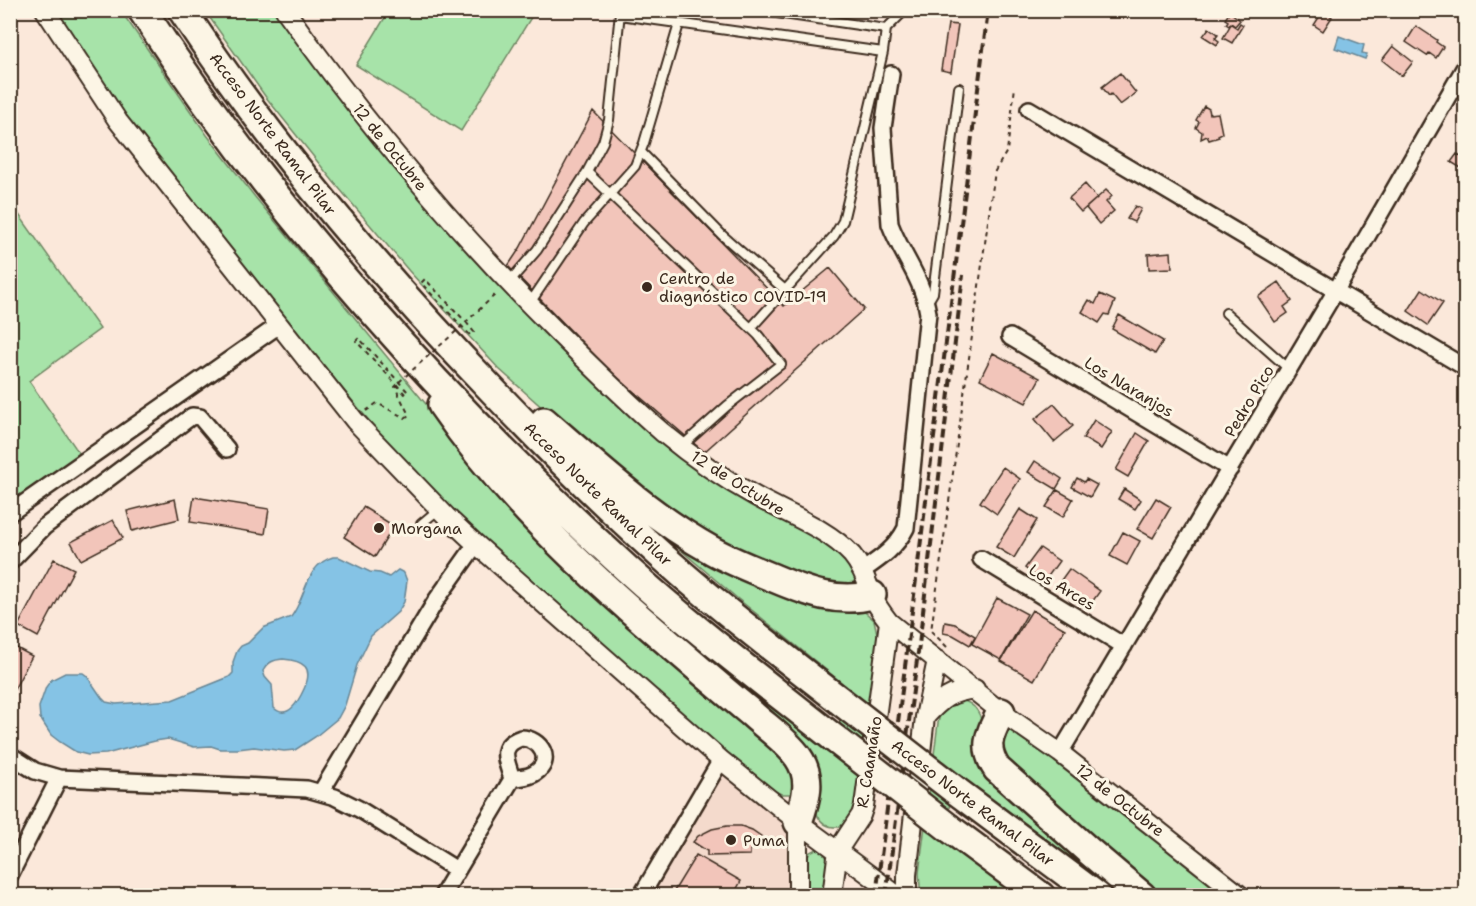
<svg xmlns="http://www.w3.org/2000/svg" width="1476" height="906" font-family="'Shantell Sans',sans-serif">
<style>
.built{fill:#f4dacc}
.green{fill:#a7e3a9;stroke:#718664;stroke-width:1.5}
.water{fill:#85c3e5;stroke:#678695;stroke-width:1.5;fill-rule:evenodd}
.building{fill:#f2c5ba;stroke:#3b2a1e;stroke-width:1.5}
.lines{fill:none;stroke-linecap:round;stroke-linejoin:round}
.service-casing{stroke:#3b2a1e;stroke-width:12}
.minor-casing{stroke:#3b2a1e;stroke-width:20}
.tertiary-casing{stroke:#3b2a1e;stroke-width:22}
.motorway-casing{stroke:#3b2a1e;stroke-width:32}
.path{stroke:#3b2a1e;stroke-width:2;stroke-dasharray:4.5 4.5;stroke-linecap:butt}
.service{stroke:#fcf5e5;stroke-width:8}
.minor{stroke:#fcf5e5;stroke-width:15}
.tertiary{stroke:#fcf5e5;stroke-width:18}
.motorway{stroke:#fcf5e5;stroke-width:27}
.rail{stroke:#3b2a1e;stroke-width:4;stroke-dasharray:9 4.5;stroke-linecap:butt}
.motorway-bridge-casing{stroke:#3b2a1e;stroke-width:32;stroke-linecap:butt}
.path-bridge{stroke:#3b2a1e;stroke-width:2;stroke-dasharray:4.5 4.5;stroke-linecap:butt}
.motorway-bridge{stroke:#fcf5e5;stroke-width:27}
.poi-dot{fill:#3b2a1e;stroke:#fcf5e5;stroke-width:2}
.labels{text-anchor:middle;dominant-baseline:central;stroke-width:6;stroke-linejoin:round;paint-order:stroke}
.street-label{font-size:16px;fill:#3b2a1e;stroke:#fcf5e5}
.poi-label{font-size:16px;fill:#3b2a1e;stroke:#fcf5e5;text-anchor:start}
</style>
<rect width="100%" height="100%" fill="#fbe8da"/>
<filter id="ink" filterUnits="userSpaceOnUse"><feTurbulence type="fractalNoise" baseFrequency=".0167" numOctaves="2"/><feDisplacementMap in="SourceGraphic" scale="12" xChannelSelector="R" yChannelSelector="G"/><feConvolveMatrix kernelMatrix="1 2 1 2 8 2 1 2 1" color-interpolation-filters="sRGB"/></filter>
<g filter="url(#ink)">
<path class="built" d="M 720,770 L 790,828 L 790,895 L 646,896 Z"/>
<path class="green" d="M 55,11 L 121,11 L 207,135 L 255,197 L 487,478 L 777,749 L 800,777 L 793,794 L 781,794 L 771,789 L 694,728 L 480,537 L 395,451 L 355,404 L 195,209 L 118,110 Z
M 205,11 L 277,11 L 466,245 L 748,501 L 821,541 L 841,555 L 855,573 L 855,580 L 845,592 L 709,540 L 584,445 L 499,369 L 409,271 L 333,181 L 265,96 Z
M 389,11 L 389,10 L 535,11 L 461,131 L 356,65 Z
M 10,202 L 100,329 L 29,381 L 84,460 L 10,513 Z
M 647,521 L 678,536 L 859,607 L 874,620 L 878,638 L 858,794 L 852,815 L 840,827 C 815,829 814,807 814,788 L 652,611 L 704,654 L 834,756 L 846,686 L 738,599 Z
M 960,700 C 977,703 982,716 983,732 L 1122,895 L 955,772 L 944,838 L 1014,895 L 923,894 L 920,887 L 919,873 L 938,723 L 941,710 Z
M 1011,730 L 1018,732 L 1056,758 L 1229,895 L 1155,895 L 1017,779 L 993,743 L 1005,732 Z
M 816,849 L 823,852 L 827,858 L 824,895 L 805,896 L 806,858 L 810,852 Z"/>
<path class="water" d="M 1339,36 L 1364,45 L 1362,53 L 1367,54 L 1365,59 L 1335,48 Z
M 333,557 L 339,557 L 370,572 L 380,573 L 389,577 L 398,570 L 404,573 L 407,581 L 404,602 L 398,612 L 371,636 L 357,665 L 345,705 L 338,718 L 315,737 L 295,750 L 284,751 L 254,747 L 238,749 L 220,749 L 211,746 L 194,747 L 168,739 L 155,741 L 106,754 L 88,755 L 76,752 L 60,742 L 51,735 L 40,718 L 39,707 L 46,687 L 51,680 L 65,673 L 83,673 L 87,676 L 102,698 L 106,702 L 116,704 L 172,700 L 229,677 L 233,673 L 233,662 L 237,651 L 241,646 L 248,643 L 263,628 L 291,617 C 307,596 305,565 333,557 ZM 283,659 C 304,661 314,667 304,689 C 299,700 288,721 274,708 L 272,685 L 265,677 L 263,671 C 268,662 273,660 283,659 Z"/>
<path class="building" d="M 1323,11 L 1332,17 L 1323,31 L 1314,25 Z
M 1230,12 L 1240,20 L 1235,26 L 1231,23 L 1229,26 L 1226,24 L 1228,21 L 1225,19 Z
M 1240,23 L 1243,25 L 1232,43 L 1223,38 L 1231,24 L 1237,28 Z
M 948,24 L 958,25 L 951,72 L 941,70 Z
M 1416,26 L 1437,40 L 1436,42 L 1443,47 L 1436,58 L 1429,53 L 1427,56 L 1406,42 Z
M 1209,28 L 1218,34 L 1215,38 L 1219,41 L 1217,45 L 1203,36 Z
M 1393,46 L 1413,62 L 1402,76 L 1382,60 Z
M 1120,73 L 1136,93 L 1120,105 L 1111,94 L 1109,96 L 1102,87 Z
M 1204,106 L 1209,109 L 1210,114 L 1218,113 L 1222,133 L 1218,135 L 1219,137 L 1209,140 L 1207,136 L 1201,139 L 1202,132 L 1196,128 L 1199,122 L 1196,120 Z
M 593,111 L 784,306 L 830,268 L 864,309 L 704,452 L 610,371 L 508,266 L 520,248 Z
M 1457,154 L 1466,159 L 1466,171 L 1451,162 Z
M 1085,184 L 1097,198 L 1081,212 L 1069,198 Z
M 1106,190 L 1112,196 L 1106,202 L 1114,211 L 1099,224 L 1086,208 Z
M 1135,206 L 1141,209 L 1134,222 L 1127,219 Z
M 1171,252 L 1172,268 L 1149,269 L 1148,254 Z
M 1279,282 L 1292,301 L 1284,307 L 1288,313 L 1275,322 L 1258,297 Z
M 1422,289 L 1443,303 L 1428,325 L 1408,311 Z
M 1100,294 L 1115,301 L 1109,315 L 1105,314 L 1099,323 L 1082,312 L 1089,300 L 1095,304 Z
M 1119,315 L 1163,341 L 1155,354 L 1112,329 Z
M 993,353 L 1040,378 L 1026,403 L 980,379 Z
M 1054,404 L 1073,426 L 1054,442 L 1035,419 Z
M 1094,420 L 1112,432 L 1101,449 L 1083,438 Z
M 1137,433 L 1149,441 L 1128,477 L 1116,470 Z
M 1035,461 L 1062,479 L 1056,489 L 1028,472 Z
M 1003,467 L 1020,479 L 997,514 L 980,502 Z
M 1077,478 L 1084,482 L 1086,479 L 1097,485 L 1090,497 L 1072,487 Z
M 1124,489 L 1141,500 L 1135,509 L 1118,499 Z
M 1057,490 L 1073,499 L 1063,517 L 1046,507 Z
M 194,497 L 269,509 L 265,534 L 190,522 Z
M 1156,498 L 1171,507 L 1153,538 L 1137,529 Z
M 175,499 L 179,519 L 132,531 L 127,511 Z
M 363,507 L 394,526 L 375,557 L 344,537 Z
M 1020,509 L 1037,520 L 1014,558 L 996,547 Z
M 113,520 L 123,538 L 81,560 L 71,542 Z
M 1123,532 L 1140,541 L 1127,565 L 1110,556 Z
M 1040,548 L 1059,561 L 1044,582 L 1025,568 Z
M 54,559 L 74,569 L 38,637 L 18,626 Z
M 1069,569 L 1100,591 L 1087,609 L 1056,587 Z
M 997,598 L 1027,614 L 1001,660 L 972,644 Z
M 1032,610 L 1065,629 L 1034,680 L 1001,661 Z
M 945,622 L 955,624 L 975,636 L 970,645 L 953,635 L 943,633 Z
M 11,645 L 32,656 L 10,697 L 10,647 Z
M 727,826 L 741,826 L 752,830 L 765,839 L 763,845 L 750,850 L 750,855 L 707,856 L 707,851 L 693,842 L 698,836 L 712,829 Z
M 696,855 L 741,881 L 733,896 L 671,896 Z"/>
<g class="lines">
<defs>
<path id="service" d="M 756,10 L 886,29
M 620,15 L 883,52
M 641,152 L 722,235 L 785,290
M 587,172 L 603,142 L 609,120 L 620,12
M 509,282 L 537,250 L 587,172 L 758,335 L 781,364 L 727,406 L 682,446
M 530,303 L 584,223 L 635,166 L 644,143 L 679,24
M 927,303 L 933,293 L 959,88
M 1226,313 L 1289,369
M 751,328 L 834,236 L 843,221 L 883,52 L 886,29 L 905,10
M 421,524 L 439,509"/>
<path id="minor" d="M 1465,10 L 1466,11
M 1029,109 L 1466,368
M 1010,337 L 1230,469
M 10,513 L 279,325
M 981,559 L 1124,646
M 10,562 L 44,527 L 192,416 L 200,417 L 227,449
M 862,571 C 881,558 896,548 906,528 L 928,313 C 922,277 902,256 890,224 L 883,128 L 891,74
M 521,738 C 541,738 554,761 535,773 C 528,778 519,777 512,779 C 507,761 497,746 521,738 Z
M 1060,753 L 1335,292 L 1466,65
M 10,755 L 35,771 L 59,778 L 307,789 L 335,797 L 359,809 L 457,870
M 321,792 L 437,599 L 476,544
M 10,875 L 59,778
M 442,896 L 512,779
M 641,896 L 721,760"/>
<path id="tertiary" d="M 45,10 L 118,121 L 355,421 L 446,516 L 476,544 L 721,760 L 798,822 L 898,896
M 285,10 C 366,124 455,230 554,329 C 589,364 624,399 662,432 C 691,456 722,478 755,496 C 787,514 827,528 852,555 C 862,567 866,580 872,595 C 876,605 882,613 889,622 L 1001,712 L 1060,753 L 1241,896
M 925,717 C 942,699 950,692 975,689
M 798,896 L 798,822
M 832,896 L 838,850 L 861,815 L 864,806 L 889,622
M 907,896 L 907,875 L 925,717 L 937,660"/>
<path id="motorway" d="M 142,10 C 276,215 446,405 627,569 C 693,629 765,683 835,739
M 182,10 C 273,148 381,275 495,393 C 555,456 617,517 682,574 C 733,618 786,659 839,700
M 442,405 C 503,494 582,569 664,639 C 693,664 722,689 751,713 C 766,727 786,740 798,757 C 813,778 806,800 798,822
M 544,421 C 597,467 651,517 713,551 C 733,562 754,570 776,579 C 807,592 839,604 872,595
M 1001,712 C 990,734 982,746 997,769 L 1090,852 L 1142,896
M 955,790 L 1097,896
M 949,828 L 1041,896"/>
</defs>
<use href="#service" class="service-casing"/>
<use href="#minor" class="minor-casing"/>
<use href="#tertiary" class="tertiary-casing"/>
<use href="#motorway" class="motorway-casing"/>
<path class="path" d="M 466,322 L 474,332 L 470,335 L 421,283 L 425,279 L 466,322 L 497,293
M 366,411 L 377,403 L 405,418 L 409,415 L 395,387 L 397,385 L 356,341 L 359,338 L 408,392 L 405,394 L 397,385
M 947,647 L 931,631 L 995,171 L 1007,151 L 1015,87"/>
<use href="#service" class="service"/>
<use href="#minor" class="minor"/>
<use href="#tertiary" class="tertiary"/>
<use href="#motorway" class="motorway"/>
<path class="rail" d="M 876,896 L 988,10
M 886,896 L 919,645 L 963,275"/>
<defs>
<path id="motorway-bridge" d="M 839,700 L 955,790
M 835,739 L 949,828"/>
</defs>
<use href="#motorway-bridge" class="motorway-bridge-casing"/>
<path class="path-bridge" d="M 399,382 L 462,326"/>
<use href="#motorway-bridge" class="motorway-bridge"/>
</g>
</g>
<g class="poi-dot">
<circle cx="647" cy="287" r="6"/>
<circle cx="379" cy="528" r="6"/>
<circle cx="731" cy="840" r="6"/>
</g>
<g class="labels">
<g class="street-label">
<text transform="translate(273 134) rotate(53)">Acceso Norte Ramal Pilar</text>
<text transform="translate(390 147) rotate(51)">12 de Octubre</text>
<text transform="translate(1129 387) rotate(31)">Los Naranjos</text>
<text transform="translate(1249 401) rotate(-59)">Pedro Pico</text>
<text transform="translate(738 483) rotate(32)">12 de Octubre</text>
<text transform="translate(598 494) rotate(44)">Acceso Norte Ramal Pilar</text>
<text transform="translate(1062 587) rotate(31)">Los Arces</text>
<text transform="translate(869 762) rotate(-81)">R. Caamaño</text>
<text transform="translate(1120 800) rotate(38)">12 de Octubre</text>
<text transform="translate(973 803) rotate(37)">Acceso Norte Ramal Pilar</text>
</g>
<g class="poi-label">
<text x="659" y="278">Centro de<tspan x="659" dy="18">diagnóstico COVID-19</tspan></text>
<text x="391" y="528">Morgana</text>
<text x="743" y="840">Puma</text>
</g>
</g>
<rect width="1476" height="906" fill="none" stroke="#fcf5e5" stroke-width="36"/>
<rect x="18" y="18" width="1440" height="870" fill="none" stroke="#3b2a1e" stroke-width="2" filter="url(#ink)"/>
</svg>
